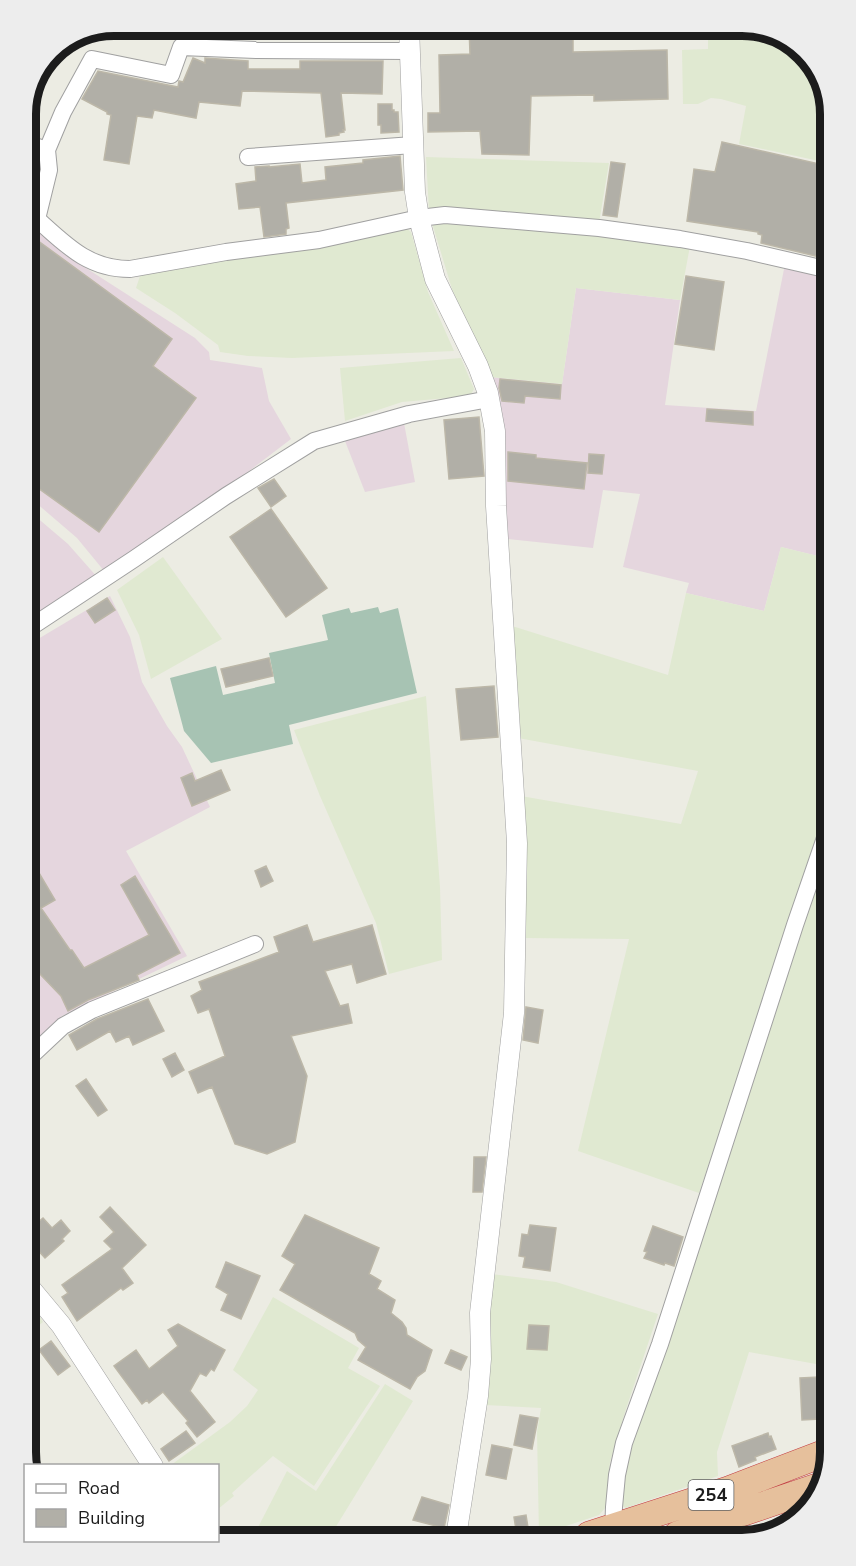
<svg xmlns="http://www.w3.org/2000/svg" width="856" height="1566" font-family="'Nunito Sans',sans-serif">
<style>
.industrial{fill:#e5d6de}
.farmland{fill:#e0e9d1}
.cemetery{fill:#a7c3b3}
.building{fill:#b1afa7;stroke:#bcb7a8;stroke-width:1.5}
.lines{fill:none;stroke-linecap:round;stroke-linejoin:round}
.minor-casing{stroke:#a0a0a0;stroke-width:18}
.tertiary-casing{stroke:#a0a0a0;stroke-width:21}
.trunk-casing{stroke:#c23940;stroke-width:28}
.minor{stroke:#fff;stroke-width:16}
.tertiary{stroke:#fff;stroke-width:20}
.trunk{stroke:#e6c09c;stroke-width:27}
.labels{text-anchor:middle;dominant-baseline:central;stroke-width:4.5;stroke-linejoin:round;paint-order:stroke}
.shield{fill:#fff;stroke:#606060;stroke-width:1.5}
.shield-label{font-size:18px;font-weight:bold;fill:#1c1c1c}
.rim{fill:none;stroke:#1c1c1c;stroke-width:8}
</style>
<rect width="100%" height="100%" fill="#ecece3"/>
<path class="industrial" d="M 26,221 L 30,221 L 61,252 L 195,338 L 209,352 L 210,360 L 262,368 L 269,401 L 291,439 L 244,475 L 105,572 L 77,538 L 28,496 Z
M 785,264 L 825,274 L 826,558 L 781,547 L 764,611 L 686,593 L 689,583 L 623,567 L 640,494 L 603,490 L 593,548 L 507,539 L 490,377 L 562,384 L 576,288 L 680,300 L 665,405 L 756,411 Z
M 404,423 L 415,482 L 365,492 L 345,441 Z
M 28,510 L 68,544 L 98,578 L 28,620 Z
M 110,596 L 130,637 L 142,682 L 167,726 L 182,747 L 210,807 L 126,851 L 187,956 L 62,1016 L 30,1045 L 28,645 Z"/>
<path class="farmland" d="M 708,28 L 767,32 L 791,41 L 824,80 L 824,162 L 739,144 L 746,106 L 721,99 L 711,98 L 698,104 L 683,104 L 682,50 L 708,49 Z
M 426,157 L 609,163 L 599,223 L 429,211 Z
M 432,223 L 583,231 L 690,246 L 680,300 L 576,288 L 562,384 L 490,377 L 477,341 L 465,320 L 452,289 Z
M 406,228 L 411,232 L 428,292 L 454,351 L 292,358 L 248,356 L 220,352 L 218,345 L 175,313 L 136,288 L 141,273 Z
M 461,358 L 474,389 L 470,396 L 402,402 L 345,421 L 340,368 Z
M 781,547 L 826,558 L 827,806 L 803,884 L 699,1193 L 578,1151 L 629,939 L 523,938 L 527,863 L 521,796 L 681,824 L 698,771 L 518,738 L 509,625 L 668,675 L 686,593 L 764,611 Z
M 163,557 L 222,639 L 151,679 L 139,635 L 117,590 Z
M 426,696 L 440,887 L 442,960 L 389,974 L 376,923 L 320,796 L 294,730 Z
M 827,851 L 830,1343 L 827,1366 L 749,1352 L 717,1452 L 718,1476 L 626,1508 L 619,1504 L 630,1448 Z
M 491,1274 L 556,1282 L 658,1314 L 626,1409 L 610,1462 L 606,1507 L 599,1515 L 539,1535 L 537,1432 L 541,1408 L 485,1405 Z
M 273,1297 L 359,1348 L 348,1368 L 380,1386 L 314,1486 L 273,1456 L 232,1493 L 234,1496 L 218,1509 L 218,1466 L 171,1465 L 230,1422 L 247,1406 L 258,1390 L 233,1370 Z
M 32,1305 L 37,1312 L 43,1322 L 32,1331 Z
M 385,1384 L 413,1401 L 329,1538 L 252,1539 L 287,1471 L 316,1491 Z
M 784,1522 L 783,1528 L 776,1534 L 751,1534 Z"/>
<path class="cemetery" d="M 378,607 L 380,613 L 398,608 L 417,693 L 289,725 L 293,744 L 211,763 L 184,731 L 170,678 L 216,666 L 223,695 L 275,683 L 269,653 L 328,640 L 322,615 L 349,608 L 351,613 Z"/>
<path class="building" d="M 204,26 L 217,26 L 217,38 L 204,37 Z
M 469,26 L 573,26 L 573,52 L 667,50 L 668,99 L 594,101 L 594,95 L 531,96 L 529,155 L 482,154 L 480,131 L 428,132 L 428,113 L 440,113 L 439,55 L 470,54 Z
M 193,58 L 205,63 L 205,58 L 248,61 L 248,69 L 300,69 L 300,61 L 383,61 L 382,94 L 341,93 L 345,130 L 343,130 L 344,132 L 339,133 L 339,135 L 326,137 L 321,93 L 242,91 L 240,106 L 199,102 L 196,118 L 154,110 L 152,118 L 137,116 L 129,164 L 104,160 L 111,115 L 107,114 L 107,112 L 82,99 L 98,71 L 178,87 L 179,81 L 183,82 Z
M 378,104 L 392,104 L 392,110 L 394,110 L 394,112 L 398,112 L 399,132 L 381,133 L 381,125 L 378,125 Z
M 722,142 L 824,165 L 824,258 L 761,243 L 762,235 L 758,234 L 758,232 L 687,221 L 694,169 L 715,172 Z
M 400,156 L 403,190 L 286,203 L 289,228 L 286,229 L 286,234 L 264,237 L 260,207 L 239,209 L 236,184 L 256,181 L 255,167 L 269,166 L 269,167 L 300,164 L 302,183 L 326,180 L 325,167 L 363,163 L 363,160 Z
M 611,162 L 625,164 L 617,217 L 603,215 Z
M 26,232 L 172,339 L 153,366 L 196,398 L 99,532 L 27,480 Z
M 686,276 L 724,282 L 714,350 L 675,344 Z
M 500,379 L 561,385 L 560,399 L 525,396 L 524,403 L 502,401 L 499,388 Z
M 707,409 L 753,412 L 753,425 L 706,421 Z
M 479,417 L 484,476 L 449,479 L 444,420 Z
M 508,452 L 536,455 L 536,458 L 587,463 L 584,489 L 508,481 Z
M 589,454 L 604,455 L 602,474 L 588,473 Z
M 274,479 L 286,496 L 271,507 L 258,488 Z
M 271,509 L 327,588 L 286,617 L 230,537 Z
M 107,598 L 115,610 L 95,623 L 87,611 Z
M 269,658 L 273,676 L 226,687 L 221,669 Z
M 494,686 L 498,737 L 461,740 L 456,689 Z
M 221,770 L 230,790 L 192,806 L 181,778 L 192,773 L 195,781 Z
M 29,856 L 55,900 L 41,908 L 70,950 L 72,950 L 84,968 L 149,935 L 121,885 L 135,876 L 170,935 L 180,953 L 137,975 L 139,980 L 88,1000 L 68,1011 L 61,996 L 38,972 L 36,973 L 30,965 Z
M 266,866 L 273,881 L 261,887 L 255,871 Z
M 307,925 L 313,942 L 372,925 L 386,974 L 357,983 L 352,964 L 325,971 L 340,1006 L 348,1004 L 352,1023 L 291,1036 L 307,1076 L 295,1142 L 267,1154 L 235,1144 L 212,1087 L 198,1093 L 189,1072 L 225,1056 L 209,1009 L 198,1013 L 191,996 L 202,990 L 199,982 L 279,952 L 274,937 Z
M 148,999 L 164,1031 L 133,1045 L 129,1036 L 116,1042 L 110,1031 L 77,1050 L 69,1035 L 97,1019 Z
M 526,1007 L 543,1010 L 538,1043 L 523,1040 Z
M 175,1053 L 184,1070 L 172,1077 L 163,1059 Z
M 86,1079 L 107,1110 L 98,1116 L 76,1086 Z
M 474,1157 L 486,1157 L 482,1192 L 473,1192 Z
M 110,1207 L 146,1245 L 122,1268 L 133,1283 L 123,1290 L 121,1288 L 77,1321 L 62,1297 L 68,1293 L 62,1285 L 112,1249 L 104,1241 L 114,1232 L 100,1217 Z
M 305,1215 L 379,1248 L 369,1274 L 381,1281 L 377,1289 L 395,1300 L 391,1313 L 402,1322 L 406,1328 L 407,1335 L 432,1350 L 425,1371 L 417,1377 L 410,1389 L 358,1360 L 366,1347 L 358,1340 L 355,1333 L 280,1290 L 295,1264 L 282,1256 Z
M 43,1218 L 52,1228 L 61,1220 L 70,1231 L 62,1239 L 64,1241 L 45,1258 L 33,1245 L 37,1241 L 31,1234 L 31,1228 Z
M 530,1225 L 556,1228 L 550,1271 L 523,1267 L 525,1257 L 519,1256 L 522,1234 L 528,1235 Z
M 653,1226 L 683,1237 L 674,1266 L 665,1263 L 664,1265 L 644,1258 L 647,1252 L 644,1251 Z
M 226,1262 L 260,1276 L 241,1319 L 221,1310 L 228,1294 L 216,1287 Z
M 178,1324 L 225,1350 L 214,1371 L 211,1369 L 206,1376 L 200,1373 L 190,1391 L 215,1422 L 197,1437 L 186,1423 L 188,1421 L 163,1392 L 149,1403 L 147,1400 L 142,1404 L 114,1366 L 136,1350 L 149,1369 L 178,1346 L 168,1330 Z
M 529,1325 L 549,1326 L 547,1350 L 527,1349 Z
M 51,1341 L 70,1366 L 58,1375 L 39,1350 Z
M 451,1350 L 467,1357 L 461,1370 L 445,1363 Z
M 819,1377 L 820,1419 L 802,1420 L 800,1378 Z
M 520,1415 L 538,1418 L 532,1449 L 514,1445 Z
M 186,1431 L 195,1443 L 169,1461 L 161,1449 Z
M 768,1433 L 769,1437 L 771,1436 L 776,1449 L 755,1457 L 756,1460 L 739,1467 L 732,1446 Z
M 492,1445 L 512,1449 L 506,1479 L 486,1475 Z
M 422,1497 L 449,1505 L 444,1528 L 413,1520 Z
M 526,1515 L 529,1534 L 517,1536 L 514,1517 Z"/>
<g class="lines">
<defs>
<path id="minor" d="M 410,51 L 256,50 L 181,47 L 171,75 L 92,59 L 63,112 L 47,150 L 49,170 L 37,219 C 66,245 88,269 130,269 L 226,252 L 319,240 L 419,218 L 445,215 L 599,228 L 680,239 L 747,251 L 825,269
M 26,143 L 47,150
M 248,157 L 413,145
M 28,629 L 134,559 L 226,496 L 314,441 L 409,414 L 489,399
M 30,1057 L 63,1026 L 92,1010 L 255,944
M 613,1535 L 614,1507 L 617,1475 L 624,1443 L 660,1344 L 795,925 L 827,832"/>
<path id="tertiary" d="M 409,26 L 415,192 L 419,218 L 435,279 L 478,366 L 488,393 L 495,431 L 496,506 L 517,843 L 514,1013 L 480,1313 L 481,1359 L 478,1396 L 456,1537
M 31,1289 L 61,1325 L 153,1466"/>
<path id="trunk" d="M 589,1535 L 728,1490 L 830,1451
M 677,1535 L 820,1486"/>
</defs>
<use href="#minor" class="minor-casing"/>
<use href="#tertiary" class="tertiary-casing"/>
<use href="#trunk" class="trunk-casing"/>
<use href="#minor" class="minor"/>
<use href="#tertiary" class="tertiary"/>
<use href="#trunk" class="trunk"/>
</g>
<g class="labels">
<rect class="shield" x="688.5" y="1480" width="45" height="30" rx="4.5"/>
<g class="shield-label">
<text x="711" y="1495">254</text>
</g>
</g>
<path d="M0 0H856V1566H0ZM114 36H742A78 78 0 0 1 820 114V1452A78 78 0 0 1 742 1530H114A78 78 0 0 1 36 1452V114A78 78 0 0 1 114 36Z" fill="#ededed" fill-rule="evenodd"/>
<path class="rim" d="M114 36H742A78 78 0 0 1 820 114V1452A78 78 0 0 1 742 1530H114A78 78 0 0 1 36 1452V114A78 78 0 0 1 114 36Z"/>
<rect x="24" y="1464" width="195" height="78" fill="#ffffff" stroke="#a4a4a4" stroke-width="1.5"/>
<rect x="36" y="1484" width="30" height="9" fill="#ffffff" stroke="#a4a4a4" stroke-width="1.5"/>
<text x="78" y="1494" font-size="18" fill="#1c1c1c">Road</text>
<rect x="36" y="1509" width="30" height="18" fill="#b1afa7" stroke="#a4a4a4" stroke-width="1.5"/>
<text x="78" y="1524" font-size="18" fill="#1c1c1c">Building</text>
</svg>
